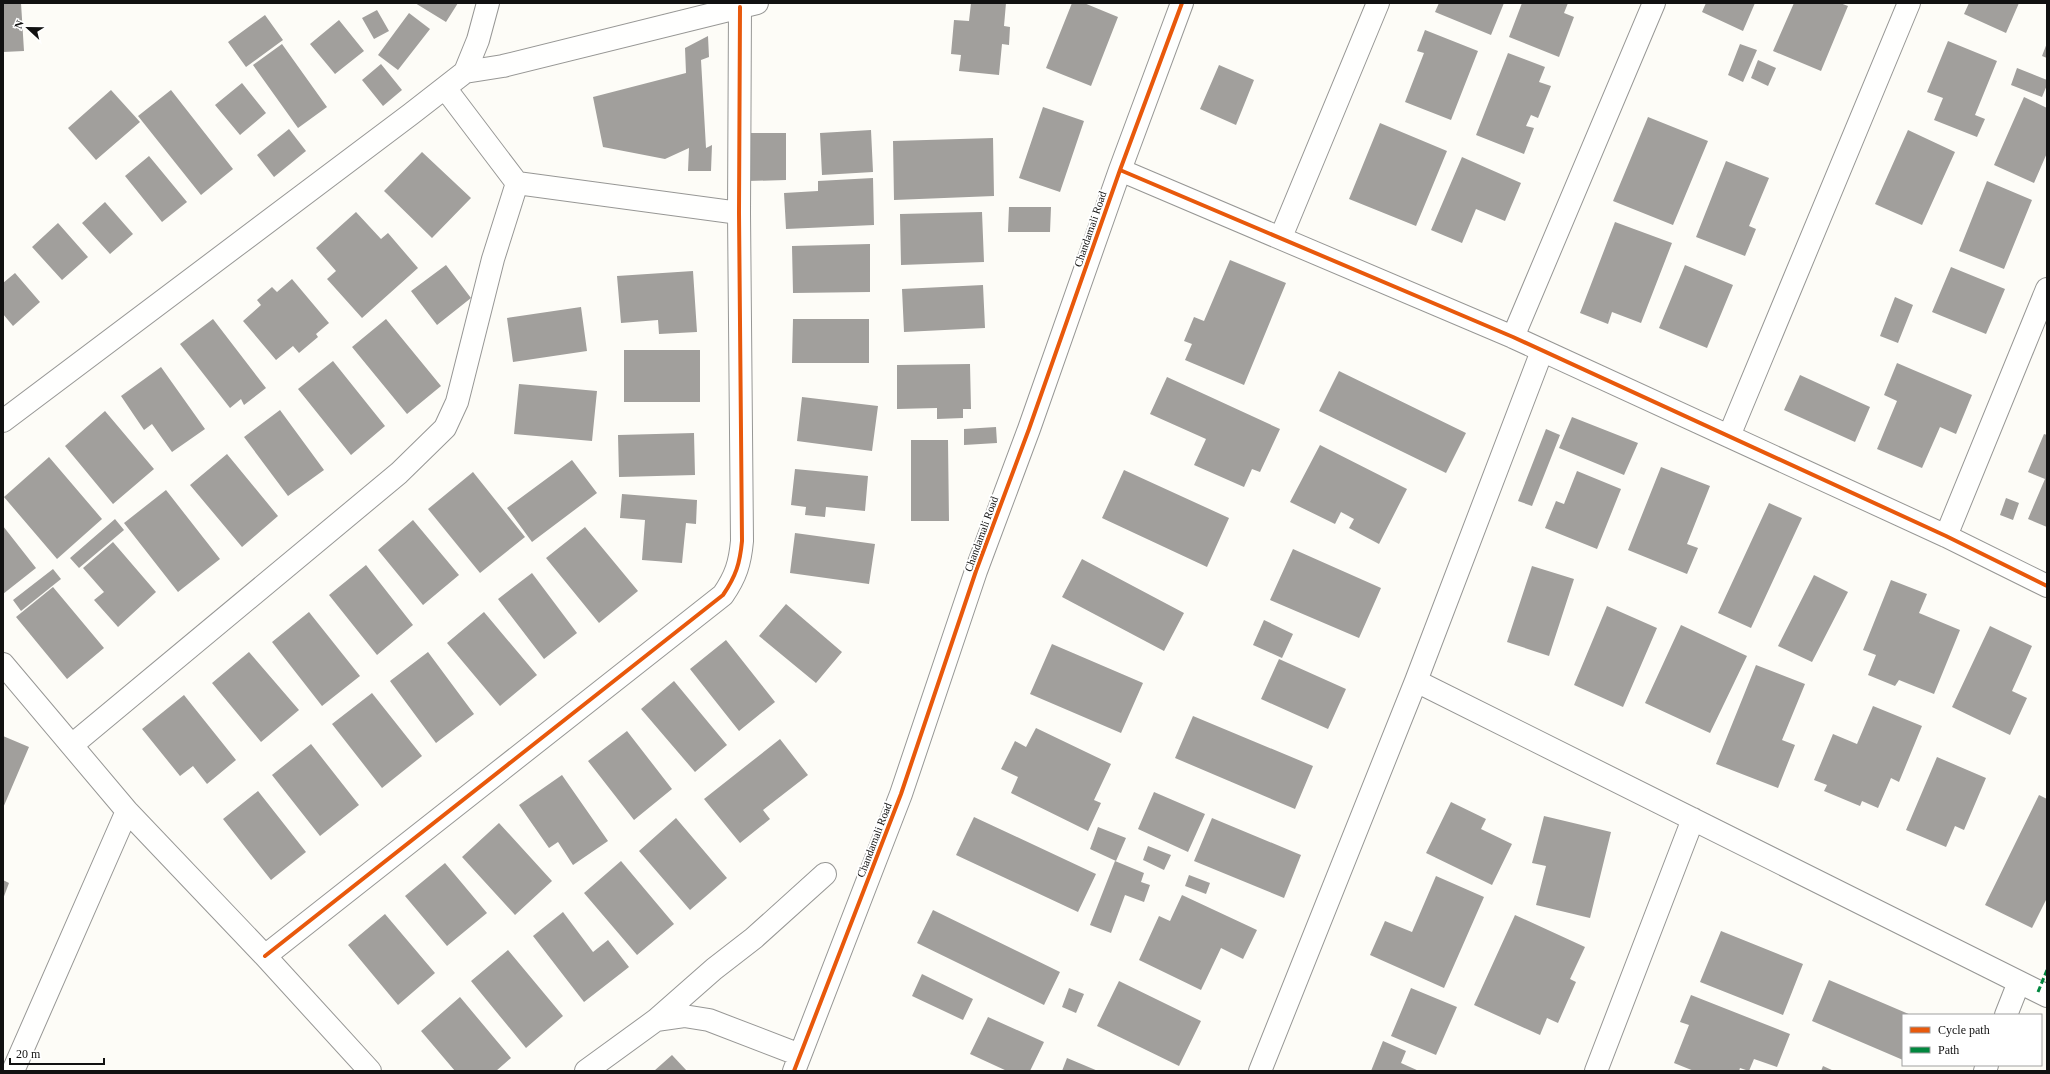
<svg xmlns="http://www.w3.org/2000/svg" width="2050" height="1074" font-family="'Times New Roman',serif">
<style>
.building{fill:#a19f9c}
.lines{fill:none;stroke-linecap:round;stroke-linejoin:round}
.minor-casing{stroke:#979795;stroke-width:24}
.minor{stroke:#fffffe;stroke-width:22}
.quiet{stroke:#00873e;stroke-width:3;stroke-dasharray:6 3;stroke-linecap:butt}
.cycleway-casing{stroke:#fff;stroke-width:6}
.cycleway{stroke:#e8590c;stroke-width:4}
.labels{text-anchor:middle;dominant-baseline:central;stroke-width:4;stroke-linejoin:round;paint-order:stroke}
.street-label{font-size:11px;fill:#111;stroke:#fff}
</style>
<rect width="100%" height="100%" fill="#fdfcf7"/>
<path class="building" d="M 3,3 L 21,3 L 24,51 L 3,52 Z
M 415,3 L 458,3 L 446,22 Z
M 971,3 L 1006,3 L 1004,26 L 1010,27 L 1009,45 L 1002,44 L 999,75 L 959,71 L 961,55 L 951,54 L 954,20 L 969,21 Z
M 1072,3 L 1084,3 L 1118,17 L 1091,86 L 1046,68 Z
M 1439,3 L 1504,3 L 1491,35 L 1435,12 Z
M 1522,3 L 1568,3 L 1564,13 L 1574,17 L 1559,57 L 1509,37 Z
M 1706,3 L 1755,3 L 1743,31 L 1702,12 Z
M 1794,3 L 1840,3 L 1848,6 L 1821,71 L 1773,51 Z
M 1969,3 L 2019,3 L 2006,33 L 1964,14 Z
M 377,10 L 389,31 L 374,39 L 362,18 Z
M 409,13 L 430,29 L 398,70 L 378,55 Z
M 265,15 L 283,40 L 246,67 L 228,42 Z
M 339,20 L 364,51 L 335,74 L 310,44 Z
M 1425,30 L 1478,51 L 1451,120 L 1405,102 L 1424,53 L 1417,51 Z
M 708,36 L 709,57 L 701,60 L 706,148 L 712,145 L 711,171 L 688,171 L 689,148 L 665,159 L 603,147 L 593,97 L 686,73 L 685,48 Z
M 1948,41 L 1997,61 L 1975,115 L 1985,119 L 1977,137 L 1934,120 L 1943,98 L 1927,92 Z
M 2047,43 L 2047,58 L 2042,56 Z
M 282,44 L 327,107 L 298,128 L 253,65 Z
M 1740,44 L 1757,50 L 1743,82 L 1728,75 Z
M 1508,53 L 1545,67 L 1539,82 L 1551,86 L 1538,118 L 1531,115 L 1526,126 L 1534,128 L 1524,154 L 1476,135 Z
M 1758,60 L 1776,68 L 1768,86 L 1751,78 Z
M 381,64 L 402,90 L 383,106 L 362,80 Z
M 1219,65 L 1254,80 L 1236,125 L 1200,109 Z
M 2017,68 L 2047,80 L 2047,85 L 2042,97 L 2011,85 Z
M 242,83 L 266,113 L 240,135 L 215,105 Z
M 111,90 L 140,122 L 96,160 L 68,128 Z
M 171,90 L 233,169 L 201,195 L 138,116 Z
M 2024,97 L 2047,108 L 2047,153 L 2034,183 L 1994,165 Z
M 1043,107 L 1084,121 L 1060,192 L 1019,178 Z
M 1648,117 L 1708,141 L 1673,225 L 1613,201 Z
M 1380,123 L 1447,151 L 1416,226 L 1349,199 Z
M 289,129 L 306,151 L 274,177 L 257,155 Z
M 871,130 L 873,172 L 822,175 L 820,133 Z
M 1908,130 L 1955,152 L 1922,225 L 1875,204 Z
M 748,133 L 786,133 L 786,180 L 748,181 Z
M 993,138 L 994,196 L 894,200 L 893,141 Z
M 422,152 L 471,198 L 432,238 L 384,191 Z
M 149,156 L 187,202 L 162,222 L 125,176 Z
M 1462,157 L 1521,183 L 1505,221 L 1476,209 L 1462,243 L 1431,230 Z
M 1726,161 L 1769,178 L 1749,226 L 1756,229 L 1745,256 L 1696,237 Z
M 873,178 L 874,225 L 786,229 L 784,193 L 818,191 L 818,181 Z
M 1987,181 L 2032,200 L 2004,269 L 1959,251 Z
M 105,202 L 133,234 L 110,254 L 82,223 Z
M 1009,207 L 1051,207 L 1050,232 L 1008,232 Z
M 356,212 L 381,239 L 388,233 L 418,268 L 362,318 L 327,279 L 336,271 L 316,248 Z
M 982,212 L 984,262 L 901,265 L 900,214 Z
M 1615,222 L 1672,243 L 1641,323 L 1612,312 L 1608,324 L 1580,313 Z
M 58,223 L 88,257 L 62,280 L 32,247 Z
M 870,244 L 870,292 L 793,293 L 792,246 Z
M 1230,260 L 1286,283 L 1244,385 L 1185,360 L 1192,344 L 1184,341 L 1194,317 L 1204,321 Z
M 446,265 L 471,298 L 437,325 L 411,291 Z
M 1685,265 L 1733,285 L 1707,348 L 1659,328 Z
M 1951,267 L 2005,289 L 1986,334 L 1932,312 Z
M 693,271 L 697,332 L 659,334 L 658,320 L 621,323 L 617,276 Z
M 15,273 L 40,302 L 13,326 L 3,314 L 3,283 Z
M 292,279 L 329,323 L 316,334 L 318,337 L 299,353 L 293,346 L 276,360 L 243,321 L 261,305 L 257,300 L 272,287 L 277,292 Z
M 983,285 L 985,328 L 904,332 L 902,289 Z
M 1895,297 L 1913,305 L 1898,343 L 1880,336 Z
M 581,307 L 587,351 L 513,362 L 507,318 Z
M 213,319 L 266,388 L 244,405 L 241,399 L 230,408 L 180,344 Z
M 386,319 L 441,386 L 407,414 L 352,347 Z
M 793,319 L 869,319 L 869,363 L 792,363 Z
M 624,350 L 700,350 L 700,402 L 624,402 Z
M 333,361 L 385,426 L 351,455 L 298,389 Z
M 1897,363 L 1972,395 L 1956,434 L 1940,427 L 1922,468 L 1877,449 L 1897,401 L 1884,395 Z
M 970,364 L 971,409 L 963,409 L 963,418 L 937,419 L 937,408 L 897,409 L 897,365 Z
M 161,367 L 205,429 L 172,452 L 152,424 L 144,430 L 121,396 Z
M 1339,371 L 1466,433 L 1446,473 L 1319,411 Z
M 1800,375 L 1870,407 L 1855,442 L 1784,410 Z
M 1167,377 L 1280,429 L 1260,472 L 1252,469 L 1244,487 L 1194,465 L 1206,439 L 1150,414 Z
M 519,384 L 597,391 L 592,441 L 514,434 Z
M 802,397 L 878,406 L 872,451 L 797,441 Z
M 280,410 L 324,470 L 288,496 L 244,437 Z
M 105,411 L 154,469 L 113,504 L 65,446 Z
M 1572,417 L 1638,443 L 1624,475 L 1559,448 Z
M 996,427 L 997,443 L 964,445 L 964,429 Z
M 1546,429 L 1560,435 L 1532,506 L 1518,501 Z
M 694,433 L 695,475 L 619,477 L 618,435 Z
M 2044,434 L 2047,435 L 2047,527 L 2028,519 L 2045,479 L 2028,472 Z
M 911,440 L 948,440 L 949,521 L 911,521 Z
M 1320,445 L 1407,489 L 1379,544 L 1349,528 L 1354,519 L 1341,512 L 1335,524 L 1290,502 Z
M 227,454 L 278,516 L 242,547 L 190,485 Z
M 49,457 L 102,519 L 57,559 L 4,497 Z
M 572,460 L 597,493 L 532,542 L 507,508 Z
M 1661,467 L 1710,486 L 1687,544 L 1698,548 L 1687,574 L 1628,550 Z
M 795,469 L 868,476 L 865,511 L 826,507 L 825,517 L 805,515 L 806,507 L 791,505 Z
M 1124,470 L 1229,518 L 1207,567 L 1102,518 Z
M 1577,471 L 1621,489 L 1597,549 L 1545,528 L 1556,501 L 1564,504 Z
M 473,472 L 525,537 L 480,573 L 428,509 Z
M 166,490 L 220,559 L 178,592 L 124,523 Z
M 622,494 L 697,500 L 696,524 L 686,523 L 682,563 L 642,560 L 645,520 L 620,518 Z
M 2006,498 L 2019,503 L 2013,520 L 2000,515 Z
M 1769,503 L 1802,518 L 1751,628 L 1718,613 Z
M 115,519 L 124,530 L 79,568 L 70,558 Z
M 413,520 L 459,575 L 423,605 L 378,550 Z
M 3,526 L 36,568 L 3,594 Z
M 585,527 L 638,591 L 599,623 L 546,558 Z
M 795,533 L 875,544 L 869,584 L 790,573 Z
M 113,542 L 156,592 L 118,627 L 94,600 L 104,592 L 83,568 Z
M 1293,549 L 1381,588 L 1359,638 L 1270,600 Z
M 1082,559 L 1184,613 L 1164,651 L 1062,597 Z
M 366,565 L 413,625 L 377,655 L 329,595 Z
M 1532,566 L 1574,579 L 1549,656 L 1507,642 Z
M 53,569 L 61,579 L 21,611 L 13,600 Z
M 532,573 L 577,633 L 544,659 L 498,599 Z
M 1814,575 L 1848,592 L 1812,662 L 1778,646 Z
M 1891,580 L 1927,594 L 1919,613 L 1960,630 L 1934,694 L 1899,680 L 1895,686 L 1868,675 L 1876,655 L 1863,650 Z
M 53,587 L 104,648 L 67,679 L 16,617 Z
M 786,604 L 842,652 L 816,683 L 759,636 Z
M 1607,606 L 1657,628 L 1623,707 L 1574,685 Z
M 309,612 L 360,676 L 322,706 L 272,642 Z
M 484,612 L 537,675 L 500,706 L 447,643 Z
M 1264,620 L 1293,634 L 1282,658 L 1253,645 Z
M 1681,625 L 1747,656 L 1710,733 L 1645,703 Z
M 1990,626 L 2032,646 L 2012,691 L 2027,698 L 2010,735 L 1952,707 Z
M 726,640 L 775,702 L 739,731 L 690,669 Z
M 1052,644 L 1143,683 L 1121,733 L 1030,694 Z
M 249,652 L 299,710 L 261,742 L 212,683 Z
M 428,652 L 474,714 L 436,743 L 390,681 Z
M 1279,659 L 1346,689 L 1328,729 L 1261,699 Z
M 1756,665 L 1805,684 L 1782,740 L 1795,745 L 1778,788 L 1716,764 Z
M 674,681 L 727,745 L 695,772 L 641,709 Z
M 372,693 L 422,756 L 382,788 L 332,724 Z
M 184,695 L 236,760 L 207,784 L 193,766 L 180,776 L 142,729 Z
M 1873,706 L 1922,726 L 1899,782 L 1891,778 L 1878,808 L 1862,801 L 1860,806 L 1824,791 L 1827,785 L 1814,780 L 1833,734 L 1857,744 Z
M 1193,716 L 1313,766 L 1295,809 L 1175,758 Z
M 1036,728 L 1111,764 L 1094,800 L 1101,803 L 1088,831 L 1011,793 L 1018,777 L 1001,769 L 1015,741 L 1026,747 Z
M 627,731 L 672,789 L 634,820 L 588,761 Z
M 3,736 L 29,747 L 3,808 Z
M 780,739 L 808,775 L 763,810 L 770,819 L 740,843 L 704,799 Z
M 311,744 L 359,805 L 320,836 L 272,775 Z
M 1937,757 L 1986,778 L 1964,830 L 1955,826 L 1946,847 L 1906,830 Z
M 562,775 L 608,841 L 573,865 L 558,842 L 549,848 L 519,805 Z
M 258,791 L 306,852 L 271,880 L 223,819 Z
M 1154,792 L 1205,814 L 1188,852 L 1138,829 Z
M 2039,795 L 2047,799 L 2047,898 L 2032,928 L 1985,905 Z
M 1451,802 L 1486,819 L 1481,829 L 1512,844 L 1492,885 L 1426,853 Z
M 1544,816 L 1611,832 L 1590,918 L 1536,905 L 1546,866 L 1532,863 Z
M 974,817 L 1096,874 L 1078,912 L 956,855 Z
M 676,818 L 727,878 L 690,910 L 639,851 Z
M 1212,818 L 1301,855 L 1284,898 L 1194,861 Z
M 499,823 L 552,881 L 515,915 L 462,857 Z
M 1098,827 L 1126,838 L 1116,861 L 1090,849 Z
M 1148,846 L 1171,855 L 1164,870 L 1143,860 Z
M 621,861 L 674,924 L 637,955 L 584,893 Z
M 1115,861 L 1144,873 L 1141,882 L 1150,885 L 1144,902 L 1125,895 L 1111,933 L 1090,925 Z
M 445,863 L 487,913 L 447,946 L 405,896 Z
M 1189,875 L 1210,883 L 1206,894 L 1185,886 Z
M 1436,876 L 1484,897 L 1444,988 L 1370,955 L 1385,921 L 1412,932 Z
M 3,880 L 9,883 L 3,899 Z
M 1182,895 L 1257,930 L 1243,959 L 1221,948 L 1201,990 L 1139,960 L 1159,916 L 1170,921 Z
M 933,910 L 1060,972 L 1044,1005 L 917,943 Z
M 563,912 L 593,952 L 608,940 L 629,967 L 584,1002 L 533,936 Z
M 385,914 L 435,973 L 398,1005 L 348,945 Z
M 1515,915 L 1585,947 L 1570,979 L 1576,982 L 1558,1023 L 1547,1018 L 1540,1035 L 1474,1005 Z
M 1721,931 L 1803,964 L 1783,1015 L 1700,982 Z
M 508,950 L 563,1016 L 526,1048 L 471,981 Z
M 922,974 L 973,999 L 963,1020 L 912,996 Z
M 1829,980 L 1911,1015 L 1903,1015 L 1903,1060 L 1812,1021 Z
M 1119,981 L 1201,1021 L 1179,1066 L 1097,1026 Z
M 1069,988 L 1084,994 L 1076,1013 L 1062,1007 Z
M 1411,988 L 1457,1007 L 1436,1055 L 1391,1036 Z
M 1691,995 L 1790,1034 L 1777,1067 L 1754,1059 L 1749,1071 L 1740,1068 L 1739,1071 L 1694,1071 L 1674,1063 L 1689,1025 L 1680,1022 Z
M 460,997 L 511,1058 L 496,1071 L 455,1071 L 421,1031 Z
M 988,1017 L 1044,1042 L 1030,1071 L 1007,1071 L 970,1054 Z
M 1383,1041 L 1406,1051 L 1401,1063 L 1419,1071 L 1371,1071 Z
M 672,1055 L 687,1071 L 654,1071 Z
M 1067,1058 L 1098,1071 L 1062,1071 Z
M 1823,1066 L 1834,1071 L 1821,1071 Z"/>
<g class="lines">
<defs>
<path id="minor" d="M 465,72 L 503,66 L 757,3
M 1120,170 L 1513,337 L 1946,536 L 2047,586
M 517,183 L 739,213
M 1281,237 L 1378,3
M 1513,337 L 1654,3
M 3,421 L 411,114 L 465,72 L 478,40 L 488,3
M 1729,436 L 1909,3
M 1946,536 L 2047,289
M 3,664 L 127,811 L 265,956 L 370,1071
M 1416,681 L 2047,996
M 72,745 L 399,473 L 445,428 L 457,402 L 493,259 L 517,183 L 445,88
M 265,956 L 723,595 C 736,576 740,563 742,541 L 739,213 L 740,7
M 2006,1015 L 2019,982
M 656,1020 L 714,969 L 754,938 L 825,874
M 13,1071 L 127,811
M 586,1071 L 656,1020 L 684,1016 L 709,1020 L 800,1055
M 794,1071 L 901,794 L 976,571 L 1029,429 L 1120,170 L 1182,3
M 1260,1071 L 1416,681 L 1542,351
M 1596,1071 L 1693,819
M 1985,1071 L 1987,1065"/>
</defs>
<use href="#minor" class="minor-casing"/>
<use href="#minor" class="minor"/>
<path class="quiet" d="M 2038,992 L 2047,970"/>
<defs>
<path id="cycleway" d="M 1120,170 L 1513,337 L 1946,536 L 2047,586
M 265,956 L 723,595 C 736,576 740,563 742,541 L 739,213 L 740,7
M 794,1071 L 901,794 L 976,571 L 1029,429 L 1120,170 L 1182,3"/>
</defs>
<use href="#cycleway" class="cycleway-casing"/>
<use href="#cycleway" class="cycleway"/>
</g>
<g class="labels">
<g class="street-label">
<text transform="translate(1090 229) rotate(-71)">Chandamali Road</text>
<text transform="translate(981 534) rotate(-70)">Chandamali Road</text>
<text transform="translate(874 840) rotate(-69)">Chandamali Road</text>
</g>
</g>
<rect width="2050" height="1074" fill="none" stroke="#111111" stroke-width="8"/>
<rect x="1902" y="1014" width="140" height="52" fill="#ffffff" stroke="#a0a0a0"/>
<rect x="1910" y="1027" width="20" height="6" fill="#e8590c" stroke="#a0a0a0"/>
<text x="1938" y="1034" font-size="12" fill="#111111">Cycle path</text>
<rect x="1910" y="1047" width="20" height="6" fill="#00873e" stroke="#a0a0a0"/>
<text x="1938" y="1054" font-size="12" fill="#111111">Path</text>
<g transform="translate(28 28) rotate(292)" stroke="#ffffff" stroke-width="3" paint-order="stroke">
<path d="M0-3L7 15L0 10L-7 15Z" fill="#111111"/>
<text y="-6" font-size="11" font-weight="bold" text-anchor="middle" fill="#111111">N</text>
</g>
<path d="M10 1058v6h94v-6" fill="none" stroke="#111111" stroke-width="2"/>
<text x="16" y="1058" font-size="12" fill="#111111" stroke="#ffffff" stroke-width="3" paint-order="stroke">20 m</text>
</svg>
